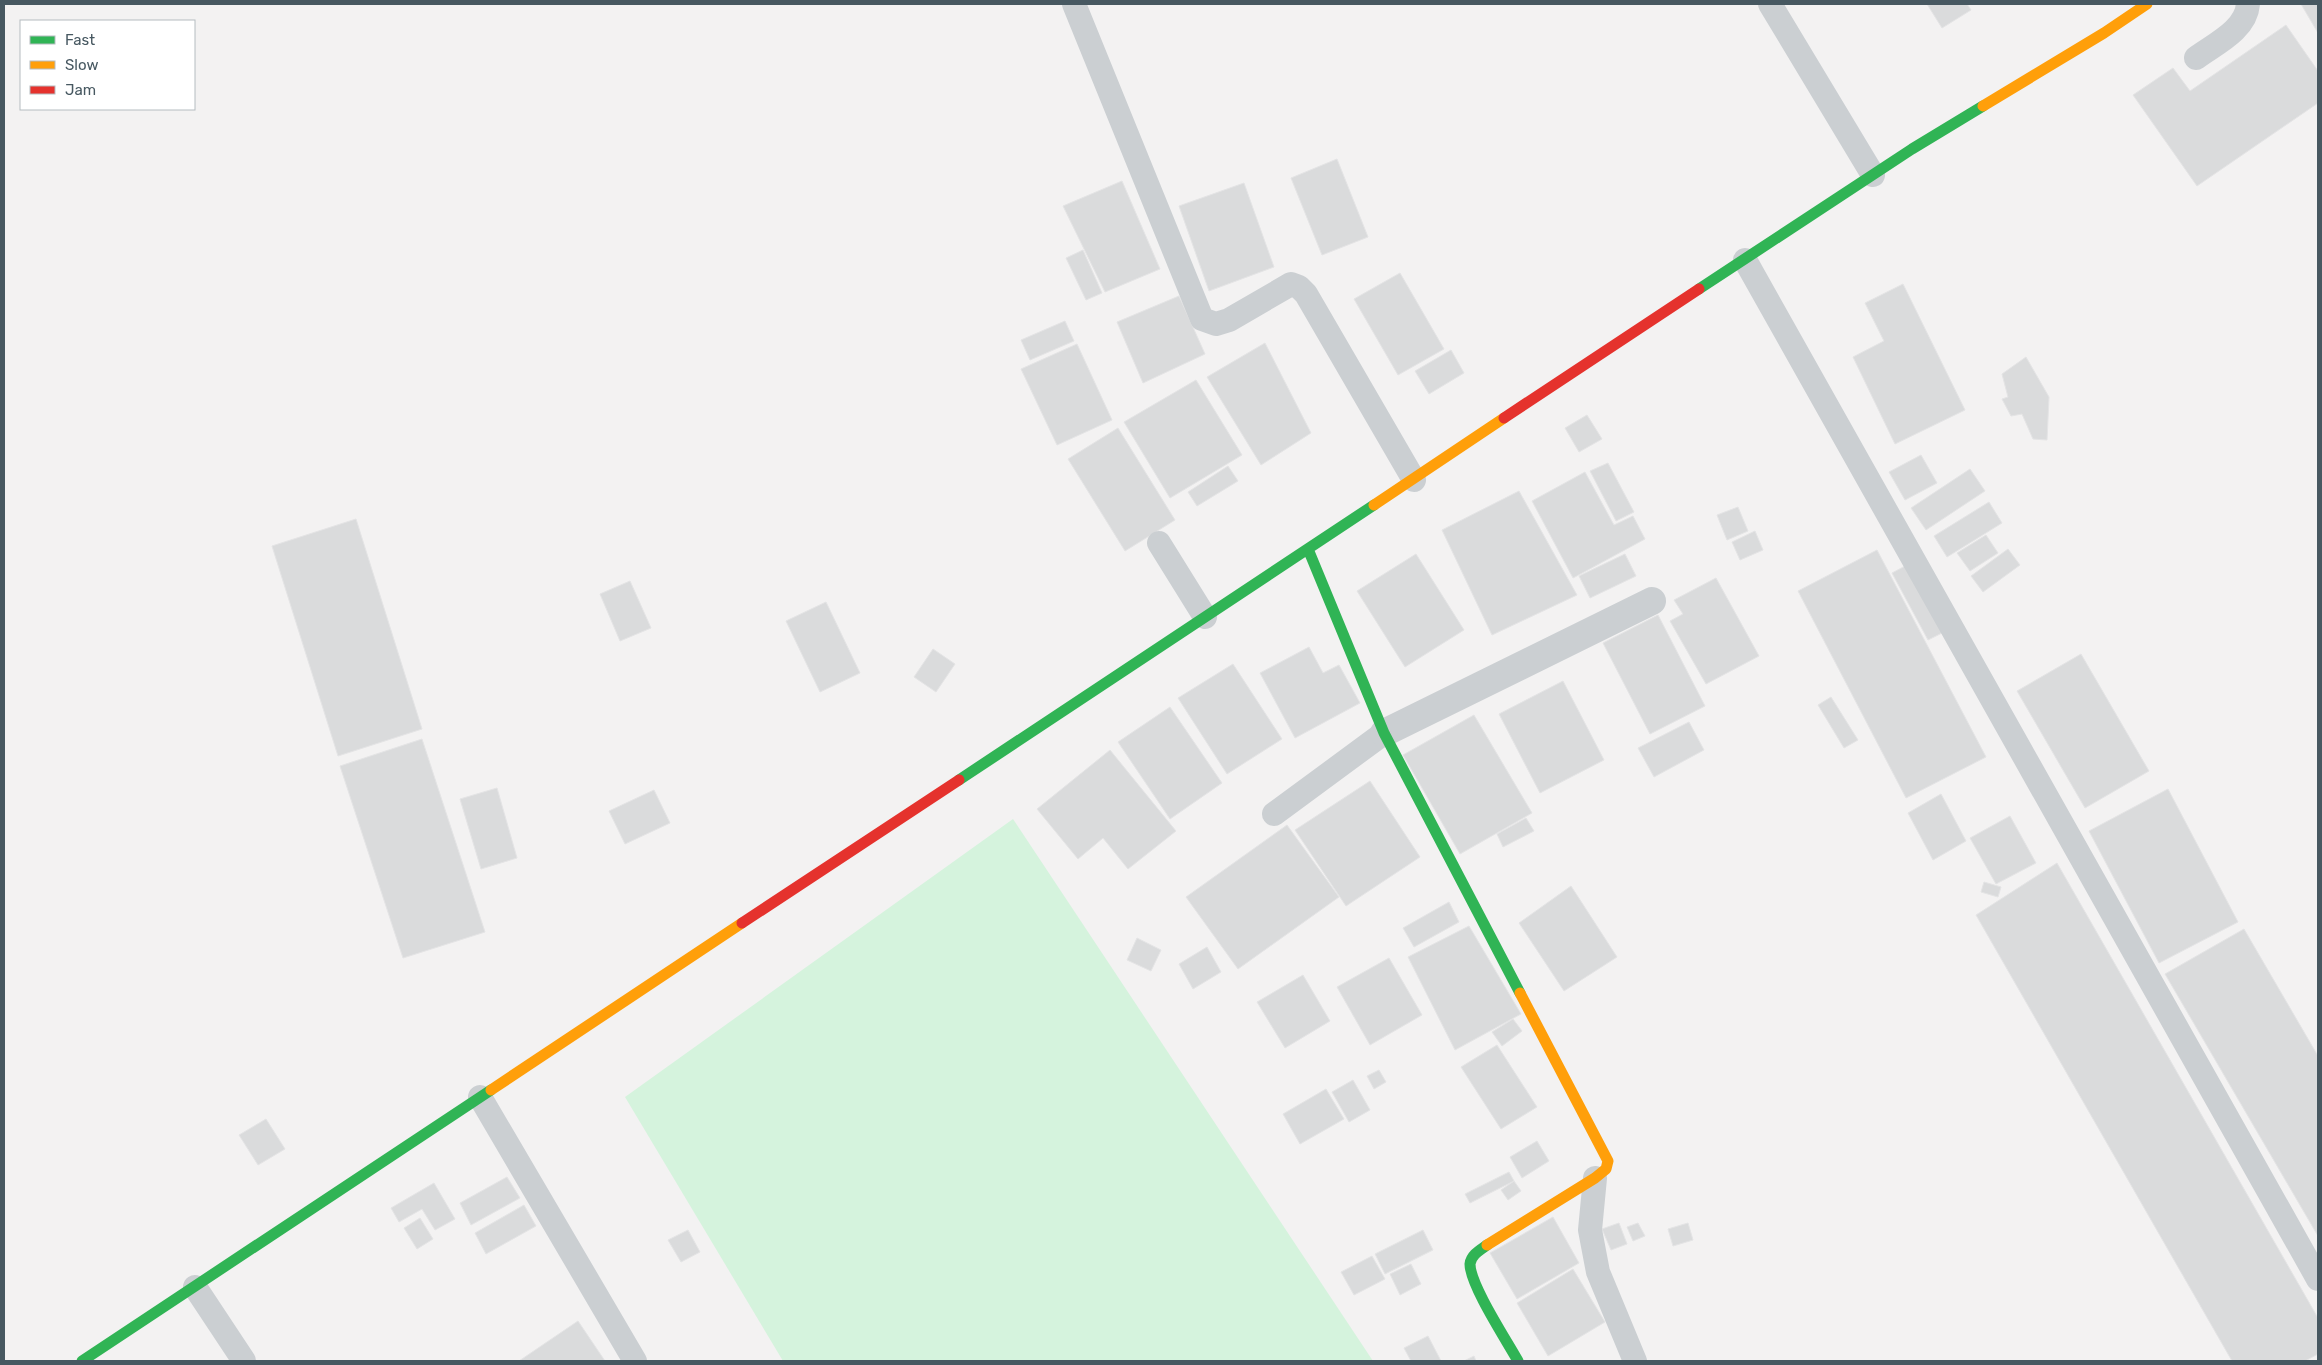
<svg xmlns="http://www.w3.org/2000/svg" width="2322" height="1365" font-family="Rubik,sans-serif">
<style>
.green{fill:#d5f3dd}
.building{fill:#dadbdc;stroke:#e4e4e5}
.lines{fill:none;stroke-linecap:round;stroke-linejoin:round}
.lane{stroke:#cbcfd2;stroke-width:24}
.street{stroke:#cbcfd2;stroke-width:28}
.fast{stroke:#30b455;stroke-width:11}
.slow{stroke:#ff9f0a;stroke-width:11}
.jam{stroke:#e5322d;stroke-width:11}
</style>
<rect width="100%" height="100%" fill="#f3f2f2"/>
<path class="green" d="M 1013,819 L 1373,1361 L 783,1361 L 625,1097 Z"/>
<path class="building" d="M 1927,4 L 1967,4 L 1971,10 L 1942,28 Z
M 2301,4 L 2318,4 L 2318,33 Z
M 2286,25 L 2318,71 L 2318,103 L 2197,186 L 2133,95 L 2173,68 L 2190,91 Z
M 1337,159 L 1368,237 L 1322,255 L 1291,178 Z
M 1122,181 L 1160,269 L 1105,292 L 1063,206 Z
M 1244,183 L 1274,267 L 1209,291 L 1179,206 Z
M 1083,250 L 1102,293 L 1086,300 L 1066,258 Z
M 1400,273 L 1444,349 L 1398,375 L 1354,299 Z
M 1903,284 L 1965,410 L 1895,444 L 1853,357 L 1884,341 L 1865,303 Z
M 1179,296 L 1205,354 L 1143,383 L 1117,322 Z
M 1065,321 L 1074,341 L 1030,360 L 1021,340 Z
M 1265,343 L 1311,433 L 1261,465 L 1207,377 Z
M 1077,344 L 1112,420 L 1057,445 L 1021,369 Z
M 1451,350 L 1464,373 L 1429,394 L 1415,371 Z
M 2026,357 L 2049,397 L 2047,440 L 2033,439 L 2022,414 L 2011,416 L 2002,399 L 2008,397 L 2002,374 Z
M 1196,380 L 1242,455 L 1170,498 L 1124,422 Z
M 1587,415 L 1602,439 L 1579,452 L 1565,428 Z
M 1118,428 L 1175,520 L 1125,551 L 1068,459 Z
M 1921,455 L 1937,483 L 1905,500 L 1889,472 Z
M 1608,463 L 1634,512 L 1616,521 L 1590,471 Z
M 1228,466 L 1238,481 L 1197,506 L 1188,492 Z
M 1970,469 L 1985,491 L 1926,530 L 1911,508 Z
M 1585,472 L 1614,525 L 1633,516 L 1645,539 L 1573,578 L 1532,501 Z
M 1519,491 L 1577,595 L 1492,635 L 1442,530 Z
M 1989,502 L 2002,523 L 1947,557 L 1934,536 Z
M 1738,507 L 1748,531 L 1727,540 L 1717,515 Z
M 356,519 L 422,729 L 338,756 L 272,546 Z
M 1755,531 L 1763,550 L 1740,560 L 1732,542 Z
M 1986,535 L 1998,553 L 1970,571 L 1957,553 Z
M 2008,549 L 2020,565 L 1983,592 L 1971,576 Z
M 1877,550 L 1986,757 L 1906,798 L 1798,591 Z
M 1416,554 L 1464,630 L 1405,667 L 1357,591 Z
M 1625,554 L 1636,576 L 1590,598 L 1579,576 Z
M 1907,565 L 1942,633 L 1928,640 L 1892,573 Z
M 1716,578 L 1759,656 L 1706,684 L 1670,621 L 1683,614 L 1674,600 Z
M 630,581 L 651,628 L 620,641 L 600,594 Z
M 826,602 L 860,673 L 820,692 L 786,621 Z
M 1658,615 L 1705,706 L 1650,734 L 1603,643 Z
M 1309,647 L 1323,673 L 1339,665 L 1360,703 L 1295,738 L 1260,673 Z
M 933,649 L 955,664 L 936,692 L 914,677 Z
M 2081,654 L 2149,771 L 2085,808 L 2017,691 Z
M 1233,664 L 1282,739 L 1227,774 L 1178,698 Z
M 1563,681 L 1604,760 L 1540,793 L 1499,714 Z
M 1831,697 L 1858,740 L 1844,748 L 1818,705 Z
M 1170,707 L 1222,783 L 1170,819 L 1118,742 Z
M 1474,715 L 1532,813 L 1460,854 L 1403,755 Z
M 1689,722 L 1704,750 L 1654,777 L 1638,748 Z
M 422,739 L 485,932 L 403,958 L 340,766 Z
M 1110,750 L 1176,831 L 1128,869 L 1103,838 L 1078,859 L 1037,809 Z
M 1370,781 L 1420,857 L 1346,906 L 1295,830 Z
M 497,788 L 517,858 L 481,869 L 460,799 Z
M 2168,789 L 2238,922 L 2159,963 L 2089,831 Z
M 654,790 L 670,823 L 625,844 L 609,811 Z
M 1941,794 L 1966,841 L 1933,860 L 1908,813 Z
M 2010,816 L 2036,863 L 1996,884 L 1970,838 Z
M 1526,818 L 1534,831 L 1503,847 L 1497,834 Z
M 1287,825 L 1339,897 L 1238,969 L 1186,897 Z
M 2057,863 L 2318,1318 L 2318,1354 L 2305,1361 L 2232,1361 L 1976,915 Z
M 1984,882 L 2001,887 L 1998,897 L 1981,892 Z
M 1571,886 L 1617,957 L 1564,991 L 1519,923 Z
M 1449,902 L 1459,922 L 1414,947 L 1403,928 Z
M 1469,926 L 1521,1014 L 1455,1050 L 1408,957 Z
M 2244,929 L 2318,1056 L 2318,1236 L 2165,974 Z
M 1137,938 L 1161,950 L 1151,971 L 1127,960 Z
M 1207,947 L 1221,972 L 1193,989 L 1179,964 Z
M 1389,958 L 1422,1015 L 1370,1045 L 1337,987 Z
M 1303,975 L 1330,1021 L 1285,1048 L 1257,1002 Z
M 1513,1019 L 1522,1031 L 1502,1046 L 1492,1032 Z
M 1497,1045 L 1537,1107 L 1501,1129 L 1461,1067 Z
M 1379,1070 L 1386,1082 L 1374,1089 L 1367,1076 Z
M 1353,1080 L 1370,1110 L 1349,1122 L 1332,1092 Z
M 1326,1089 L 1344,1119 L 1300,1144 L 1283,1114 Z
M 266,1119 L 285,1149 L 258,1165 L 239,1135 Z
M 1537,1141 L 1549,1161 L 1522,1178 L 1510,1157 Z
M 1509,1172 L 1514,1181 L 1470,1203 L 1465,1194 Z
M 507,1177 L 520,1198 L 471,1225 L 460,1203 Z
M 1514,1181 L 1521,1191 L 1508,1200 L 1501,1190 Z
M 434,1183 L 455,1219 L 435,1230 L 422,1209 L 399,1222 L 391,1208 Z
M 524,1205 L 536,1226 L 486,1254 L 475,1233 Z
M 1553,1217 L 1579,1263 L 1517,1299 L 1490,1253 Z
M 420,1218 L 433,1239 L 417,1249 L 404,1228 Z
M 1619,1223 L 1627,1244 L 1611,1250 L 1602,1229 Z
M 1638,1223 L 1645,1236 L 1633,1241 L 1627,1227 Z
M 1688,1223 L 1693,1240 L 1673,1246 L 1668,1229 Z
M 688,1230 L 700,1252 L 681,1262 L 668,1240 Z
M 1423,1230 L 1433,1250 L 1385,1274 L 1375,1254 Z
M 1372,1256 L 1385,1279 L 1354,1295 L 1341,1272 Z
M 1411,1264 L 1421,1284 L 1400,1295 L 1390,1274 Z
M 1573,1269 L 1605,1322 L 1548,1356 L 1517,1303 Z
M 578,1321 L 605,1361 L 519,1361 Z
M 1428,1336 L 1441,1361 L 1411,1361 L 1404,1348 Z
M 1474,1356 L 1476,1361 L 1464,1361 Z"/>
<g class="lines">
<path class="lane" d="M 1074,4 L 1202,319 L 1216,324 L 1229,320 L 1291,284 L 1299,287 L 1306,294 L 1414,480
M 1770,4 L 1873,175
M 2196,58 C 2215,44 2246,30 2248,4
M 1745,260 L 2318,1279
M 1159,543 L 1205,617
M 1274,814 L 1384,733
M 480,1097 L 635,1361
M 1595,1178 L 1590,1230 L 1598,1272 L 1635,1361
M 195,1287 L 244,1361"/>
<path class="street" d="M 1384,733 L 1652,601"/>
<path class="fast" d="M 1699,289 L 1912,149 L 1983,106
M 1308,549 L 1384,733 L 1520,993
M 959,780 L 1374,505
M 1487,1245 C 1480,1250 1471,1255 1470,1264 C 1470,1285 1507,1341 1518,1361
M 82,1361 L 491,1090"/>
<path class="slow" d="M 1983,106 L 2104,33 L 2147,4
M 1374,505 L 1504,418
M 491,1090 L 742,923
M 1487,1245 L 1595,1178 L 1606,1169 L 1608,1161 L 1520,993"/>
<path class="jam" d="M 1504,418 L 1699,289
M 742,923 L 959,780"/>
</g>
<rect width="2322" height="1365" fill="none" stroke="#475861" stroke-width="10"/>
<rect x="20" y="20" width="175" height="90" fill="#ffffff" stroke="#b5bcc0"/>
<rect x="30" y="36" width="25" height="8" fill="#30b455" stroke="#b5bcc0"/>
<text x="65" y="45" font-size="15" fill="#475861">Fast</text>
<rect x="30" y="61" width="25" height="8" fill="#ff9f0a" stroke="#b5bcc0"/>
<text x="65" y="70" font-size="15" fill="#475861">Slow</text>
<rect x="30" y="86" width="25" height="8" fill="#e5322d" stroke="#b5bcc0"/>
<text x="65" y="95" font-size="15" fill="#475861">Jam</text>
</svg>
